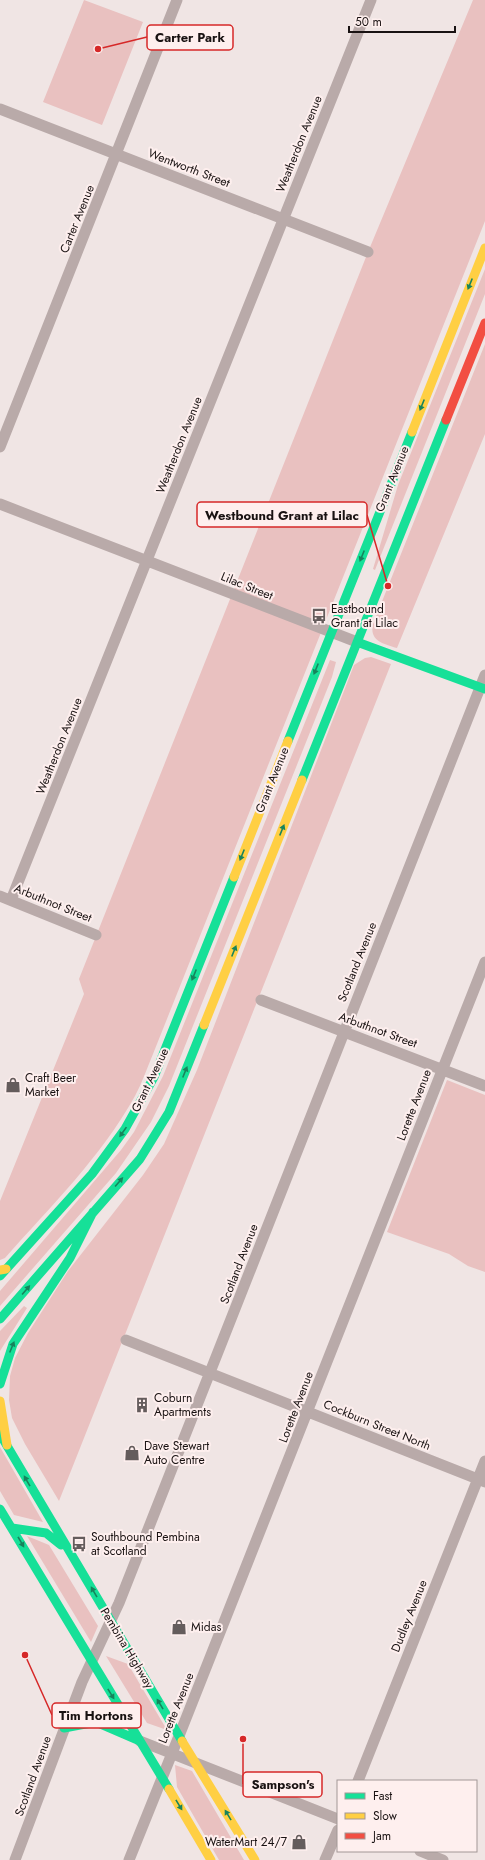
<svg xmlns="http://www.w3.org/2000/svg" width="485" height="1860" font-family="Jost,sans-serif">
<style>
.green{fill:#e9c1c0}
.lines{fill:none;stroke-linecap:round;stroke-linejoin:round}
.street{stroke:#b9aaa9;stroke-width:11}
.fast{stroke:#16e098;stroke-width:9}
.slow{stroke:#ffcf43;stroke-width:9}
.jam{stroke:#f24e42;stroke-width:9}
.oneway{fill:#17835c}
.labels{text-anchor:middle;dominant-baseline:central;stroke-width:4;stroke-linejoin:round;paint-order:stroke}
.street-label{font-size:12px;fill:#191212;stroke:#feefee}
.poi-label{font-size:12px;fill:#191212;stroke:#feefee;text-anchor:start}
.leader{fill:none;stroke:#d62828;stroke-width:1.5}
.callout-dot{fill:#d62828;stroke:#feefee;stroke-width:1.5}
.callout{fill:#feefee;stroke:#d62828;stroke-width:1.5}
.callout-label{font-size:13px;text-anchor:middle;font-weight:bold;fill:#191212}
</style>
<rect width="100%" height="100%" fill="#f0e5e4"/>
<path class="green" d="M 84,0 L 143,22 L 102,125 L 43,102 Z
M 473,0 L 485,0 L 485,221 L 153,1054 C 147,1068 142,1083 135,1096 C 101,1157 51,1206 5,1258 L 0,1260 L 0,1201 L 84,994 L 79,979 L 368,252 Z
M 485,269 L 485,294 L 375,570 L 373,569 L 398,485 Z
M 485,344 L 485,434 L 397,648 C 384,644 369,641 373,624 Z
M 371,657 L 391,664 L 59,1501 L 25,1444 L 12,1418 L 9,1400 L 10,1376 L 15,1358 L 28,1333 L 68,1271 L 143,1175 L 164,1144 L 197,1070 L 354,665 L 365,658 Z
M 330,660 L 336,662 L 332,677 L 169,1086 L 151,1122 L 116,1173 L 0,1306 L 0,1291 L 121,1150 L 134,1132 L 163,1076 Z
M 447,1080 L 485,1095 L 485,1272 L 468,1266 L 449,1254 L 387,1232 Z
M 24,1306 L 27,1308 L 0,1351 L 0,1331 Z
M 0,1447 L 43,1522 L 14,1515 L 0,1491 Z
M 27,1536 L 49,1545 L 98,1626 L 91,1642 Z
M 106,1656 L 128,1664 L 167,1730 L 147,1723 Z
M 175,1765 L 192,1771 L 244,1860 L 219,1860 L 177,1787 Z"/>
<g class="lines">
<path class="street" d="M 0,109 L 368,252
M 0,447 L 177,0
M 0,504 L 357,642
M 0,896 L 96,935
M 11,900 L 371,0
M 261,1000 L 485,1086
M 126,1340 L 485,1482
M 140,1741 L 338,1819
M 358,1781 L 485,1461
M 420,1851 L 443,1860
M 15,1860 L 82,1682 L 119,1603 L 485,675
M 129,1860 L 179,1736 L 485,962
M 325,1860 L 338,1830"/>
<path class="fast" d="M 357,642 L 485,689
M 288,741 L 412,432
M 302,780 L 446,420
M 0,1276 L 92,1174 L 125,1129 L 154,1077 L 234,877
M 0,1319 L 140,1159 L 169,1112 L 204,1025
M 0,1384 L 13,1344 L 70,1258 L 93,1212
M 0,1434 L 182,1741
M 0,1509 L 169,1789
M 12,1528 L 46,1533 L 61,1545
M 64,1728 L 96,1722 L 140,1741"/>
<path class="slow" d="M 412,432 L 485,248
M 234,877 L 288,741
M 204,1025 L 302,780
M 0,1270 L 6,1269
M 0,1401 L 7,1445
M 182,1741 L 255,1860
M 169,1789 L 211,1860"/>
<path class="jam" d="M 446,420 L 485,323"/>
</g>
<defs><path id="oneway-solid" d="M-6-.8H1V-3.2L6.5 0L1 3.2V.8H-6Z"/></defs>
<g class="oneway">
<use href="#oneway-solid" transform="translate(470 284) rotate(112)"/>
<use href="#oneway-solid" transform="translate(422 405) rotate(112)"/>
<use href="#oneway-solid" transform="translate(362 556) rotate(112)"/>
<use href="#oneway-solid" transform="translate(316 669) rotate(112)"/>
<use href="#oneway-solid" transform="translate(282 830) rotate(-68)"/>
<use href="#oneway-solid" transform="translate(242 855) rotate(112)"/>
<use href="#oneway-solid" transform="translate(234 951) rotate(-68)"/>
<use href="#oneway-solid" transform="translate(194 975) rotate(112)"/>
<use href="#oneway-solid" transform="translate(185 1072) rotate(-68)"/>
<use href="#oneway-solid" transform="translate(123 1132) rotate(125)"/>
<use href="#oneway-solid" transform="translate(119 1182) rotate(-49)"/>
<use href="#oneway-solid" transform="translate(26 1290) rotate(-49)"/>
<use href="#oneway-solid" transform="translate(12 1347) rotate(-68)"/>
<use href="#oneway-solid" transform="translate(27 1481) rotate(-120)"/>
<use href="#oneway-solid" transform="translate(21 1542) rotate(60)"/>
<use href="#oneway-solid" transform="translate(94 1592) rotate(-120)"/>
<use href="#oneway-solid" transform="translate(111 1694) rotate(58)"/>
<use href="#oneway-solid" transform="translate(160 1704) rotate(-121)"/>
<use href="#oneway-solid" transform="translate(179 1805) rotate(59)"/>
<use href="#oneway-solid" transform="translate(228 1815) rotate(-121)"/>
</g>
<defs>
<symbol id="bus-bare" viewBox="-9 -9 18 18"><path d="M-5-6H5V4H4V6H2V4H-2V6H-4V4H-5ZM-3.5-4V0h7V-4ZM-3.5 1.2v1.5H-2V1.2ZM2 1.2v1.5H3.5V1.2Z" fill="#645c5c" stroke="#feefee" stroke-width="2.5" paint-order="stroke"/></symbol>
<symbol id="shop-bare" viewBox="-9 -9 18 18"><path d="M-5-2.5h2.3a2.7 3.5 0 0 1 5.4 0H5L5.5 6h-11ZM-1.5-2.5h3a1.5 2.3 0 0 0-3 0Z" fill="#645c5c" stroke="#feefee" stroke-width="2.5" paint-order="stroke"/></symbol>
<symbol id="building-bare" viewBox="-9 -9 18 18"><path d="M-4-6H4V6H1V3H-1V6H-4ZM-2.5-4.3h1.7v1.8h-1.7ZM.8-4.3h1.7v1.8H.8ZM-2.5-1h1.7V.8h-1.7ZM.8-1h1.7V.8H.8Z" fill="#645c5c" stroke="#feefee" stroke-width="2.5" paint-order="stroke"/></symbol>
</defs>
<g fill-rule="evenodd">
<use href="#bus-bare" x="308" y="605" width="22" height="22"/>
<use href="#shop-bare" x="2" y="1074" width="22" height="22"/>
<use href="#building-bare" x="131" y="1394" width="22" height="22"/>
<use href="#shop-bare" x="121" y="1442" width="22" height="22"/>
<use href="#bus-bare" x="68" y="1533" width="22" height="22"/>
<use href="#shop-bare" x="168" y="1616" width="22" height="22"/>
<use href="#shop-bare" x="288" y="1831" width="22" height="22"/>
</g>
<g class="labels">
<g class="street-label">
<text transform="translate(299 144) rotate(-68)">Weatherdon Avenue</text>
<text transform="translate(189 168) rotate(21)">Wentworth Street</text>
<text transform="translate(77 219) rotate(-68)">Carter Avenue</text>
<text transform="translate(179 445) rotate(-68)">Weatherdon Avenue</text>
<text transform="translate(392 479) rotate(-68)">Grant Avenue</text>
<text transform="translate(247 586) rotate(22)">Lilac Street</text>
<text transform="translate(59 746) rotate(-68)">Weatherdon Avenue</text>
<text transform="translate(272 780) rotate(-68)">Grant Avenue</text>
<text transform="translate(53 903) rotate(22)">Arbuthnot Street</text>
<text transform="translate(357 962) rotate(-68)">Scotland Avenue</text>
<text transform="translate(378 1030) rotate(20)">Arbuthnot Street</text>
<text transform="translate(150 1080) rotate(-64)">Grant Avenue</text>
<text transform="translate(414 1105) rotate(-69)">Lorette Avenue</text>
<text transform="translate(239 1264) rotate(-69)">Scotland Avenue</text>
<text transform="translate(296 1407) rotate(-69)">Lorette Avenue</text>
<text transform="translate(377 1425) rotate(22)">Cockburn Street North</text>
<text transform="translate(409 1616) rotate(-68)">Dudley Avenue</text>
<text transform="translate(127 1648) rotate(59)">Pembina Highway</text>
<text transform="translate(176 1708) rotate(-68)">Lorette Avenue</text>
<text transform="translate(33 1776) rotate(-70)">Scotland Avenue</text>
</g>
<g class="poi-label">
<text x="331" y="609">Eastbound<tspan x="331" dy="14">Grant at Lilac</tspan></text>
<text x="25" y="1078">Craft Beer<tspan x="25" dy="14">Market</tspan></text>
<text x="154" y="1398">Coburn<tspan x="154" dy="14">Apartments</tspan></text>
<text x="144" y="1446">Dave Stewart<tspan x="144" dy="14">Auto Centre</tspan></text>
<text x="91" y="1537">Southbound Pembina<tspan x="91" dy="14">at Scotland</tspan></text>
<text x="191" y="1627">Midas</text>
<text x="287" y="1842" text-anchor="end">WaterMart 24/7</text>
</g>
</g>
<path class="leader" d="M98 49L147 37M388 586L367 515M25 1655L52 1715M243 1739L243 1784"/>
<g class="callout-dot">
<circle cx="98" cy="49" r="4"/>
<circle cx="388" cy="586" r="4"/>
<circle cx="25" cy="1655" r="4"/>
<circle cx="243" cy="1739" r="4"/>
</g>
<g class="callout">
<rect x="147" y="25" width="86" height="25" rx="4"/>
<rect x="197" y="502" width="170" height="25" rx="4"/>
<rect x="52" y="1703" width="89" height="25" rx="4"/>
<rect x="243" y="1772" width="79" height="25" rx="4"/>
</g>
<g class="callout-label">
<text x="190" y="42">Carter Park</text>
<text x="282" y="520">Westbound Grant at Lilac</text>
<text x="96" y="1720">Tim Hortons</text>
<text x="283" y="1789">Sampson's</text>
</g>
<rect x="337" y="1780" width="140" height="72" fill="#feefee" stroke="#a29796"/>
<rect x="345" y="1793" width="20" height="6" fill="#16e098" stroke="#a29796"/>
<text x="373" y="1800" font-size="12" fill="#191212">Fast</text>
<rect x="345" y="1813" width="20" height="6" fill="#ffcf43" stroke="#a29796"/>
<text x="373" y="1820" font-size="12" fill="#191212">Slow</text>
<rect x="345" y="1833" width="20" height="6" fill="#f24e42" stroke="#a29796"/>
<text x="373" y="1840" font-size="12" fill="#191212">Jam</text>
<path d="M349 26v6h106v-6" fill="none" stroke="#191212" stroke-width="2"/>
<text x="355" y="26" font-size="12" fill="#191212" stroke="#feefee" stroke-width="3" paint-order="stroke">50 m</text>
</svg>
